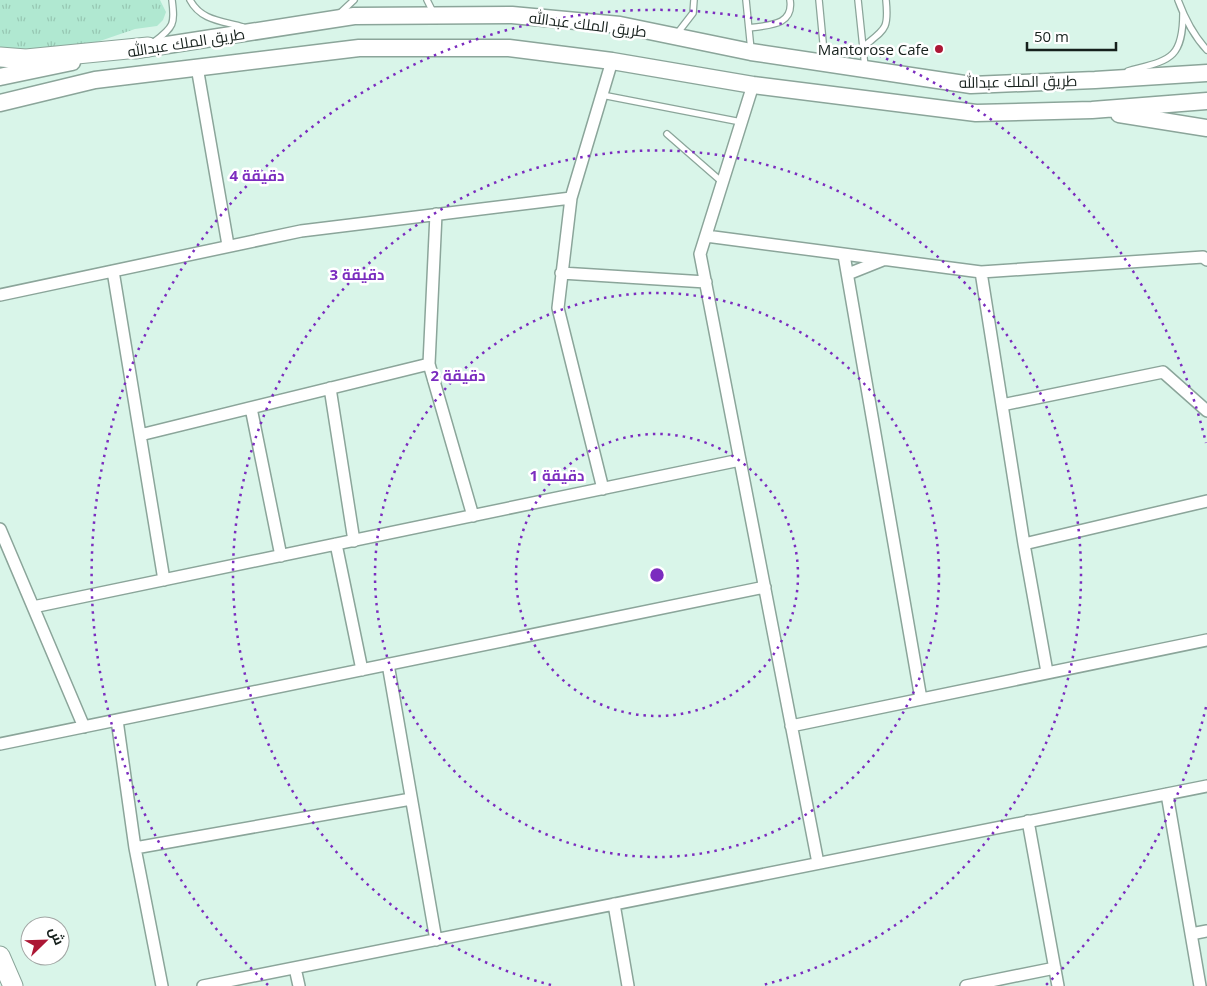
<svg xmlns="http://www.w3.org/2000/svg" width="1207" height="986" font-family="'Open Sans',Cairo,sans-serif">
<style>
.park{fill:url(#park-tufts)}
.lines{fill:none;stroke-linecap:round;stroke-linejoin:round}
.lane-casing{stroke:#8ba59a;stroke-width:8}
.street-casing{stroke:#8ba59a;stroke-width:14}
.secondary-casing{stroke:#8ba59a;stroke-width:19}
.primary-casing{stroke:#8ba59a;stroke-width:21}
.lane{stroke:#fff;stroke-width:5.5}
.street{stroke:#fff;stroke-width:11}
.secondary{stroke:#fff;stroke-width:16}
.primary{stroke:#fff;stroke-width:19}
.ring{fill:none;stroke:#7b2cbf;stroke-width:2.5;stroke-dasharray:2.5 5}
.poi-dot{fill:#ac1735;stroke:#fff;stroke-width:2}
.labels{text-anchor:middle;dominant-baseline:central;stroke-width:5;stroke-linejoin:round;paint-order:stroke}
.street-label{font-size:15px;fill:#16201c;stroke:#fff}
.poi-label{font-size:15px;fill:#16201c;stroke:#fff;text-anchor:end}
.centre{fill:#7b2cbf;stroke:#fff;stroke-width:2.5}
.ring-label{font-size:15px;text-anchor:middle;font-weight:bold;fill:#7b2cbf;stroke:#fff;stroke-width:5;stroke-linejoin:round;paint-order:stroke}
</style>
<defs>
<pattern id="park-tufts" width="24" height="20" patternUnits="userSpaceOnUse" patternTransform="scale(1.25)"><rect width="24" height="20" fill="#b0e8d1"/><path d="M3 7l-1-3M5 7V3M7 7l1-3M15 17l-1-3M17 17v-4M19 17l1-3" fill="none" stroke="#97c7b3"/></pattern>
</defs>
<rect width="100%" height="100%" fill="#d9f5e9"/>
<path class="park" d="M 0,0 L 160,0 L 166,12 L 163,20 L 157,26 L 135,29 L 97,42 L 67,47 L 18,49 L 0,47 Z"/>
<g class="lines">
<defs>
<path id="lane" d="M 190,0 C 201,21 223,21 243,27
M 427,0 L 434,14
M 746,0 L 751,50
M 819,0 L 825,63
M 858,0 L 865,67
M 1178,0 C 1185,19 1193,35 1207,50
M 339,14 L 354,0
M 749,28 C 768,25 794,26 790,0
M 676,35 L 693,13 L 694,0
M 154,42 C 174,27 175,24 172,0
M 863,47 C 885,29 889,30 886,0
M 1128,71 C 1168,60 1183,61 1183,13
M 602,95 L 741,122
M 667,134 L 722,182"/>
<path id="street" d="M 197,67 L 228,245
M 753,85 L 700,254 L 818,863
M 436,214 L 429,364 L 473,516
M 706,236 L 981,272 L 1203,257 L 1207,260
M 844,255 L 921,699
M 113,271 L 164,580
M 981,272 L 1024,544 L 1047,672
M 561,273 L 706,282
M 848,274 L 883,260
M 0,295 L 301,231 L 571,198
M 330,388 L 354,541
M 1002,405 L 1163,372 L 1207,411
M 251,408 L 281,556
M 140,435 L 429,364
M 603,489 L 558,308 L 571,198 L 612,61
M 0,529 L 84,727
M 336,544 L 362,670
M 1024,544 L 1207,501
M 33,607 L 740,460
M 388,664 L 436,940
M 117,720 L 135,848 L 162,986
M 791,726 L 1207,640
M 0,744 L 765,587
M 1167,794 L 1200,986
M 1028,821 L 1058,986
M 135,848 L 411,799
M 614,904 L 628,986
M 1191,934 L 1207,931
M 295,968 L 299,986
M 203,986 L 1207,786
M 966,986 L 1055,968"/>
<path id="secondary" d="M 135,50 L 354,16 L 512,15 L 620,25 L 751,52 L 971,85 L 1095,80 L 1207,73
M 0,77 L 72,62
M 0,103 L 95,80 L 359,48 L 509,48 L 612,61 L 753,85 L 976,113 L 1092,110 L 1207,101
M 1119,114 L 1207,128"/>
<path id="primary" d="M 0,57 L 26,59 L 148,47
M 0,956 L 13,986"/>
</defs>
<use href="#lane" class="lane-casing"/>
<use href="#street" class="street-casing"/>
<use href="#secondary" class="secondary-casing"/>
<use href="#primary" class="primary-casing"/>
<use href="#lane" class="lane"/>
<use href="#street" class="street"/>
<use href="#secondary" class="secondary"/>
<use href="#primary" class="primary"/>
</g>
<g class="ring">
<circle cx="657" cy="575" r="141"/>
<circle cx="657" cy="575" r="282"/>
<path d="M551 985A424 424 0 1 1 763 985"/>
<path d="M1206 707A565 565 0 0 1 1046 985M268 985A565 565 0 1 1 1206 443"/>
</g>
<circle class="poi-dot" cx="939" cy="49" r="5"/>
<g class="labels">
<g class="street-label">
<text transform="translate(588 24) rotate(7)">طريق الملك عبدالله</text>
<text transform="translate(186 42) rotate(-9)">طريق الملك عبدالله</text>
<text transform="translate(1018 81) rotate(-1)">طريق الملك عبدالله</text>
</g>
<g class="poi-label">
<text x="929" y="49">Mantorose Cafe</text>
</g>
</g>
<circle cx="657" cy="575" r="8" class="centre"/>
<g class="ring-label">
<text x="257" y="181">4 دقيقة</text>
<text x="357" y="280">3 دقيقة</text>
<text x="458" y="381">2 دقيقة</text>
<text x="557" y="481">1 دقيقة</text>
</g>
<g transform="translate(45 941) rotate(67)"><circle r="24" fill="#ffffff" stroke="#a2a6a4"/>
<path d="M0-4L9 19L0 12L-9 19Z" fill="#ac1735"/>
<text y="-8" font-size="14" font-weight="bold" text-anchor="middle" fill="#16201c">ش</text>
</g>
<path d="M1027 42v8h89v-8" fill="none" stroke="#16201c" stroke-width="2.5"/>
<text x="1034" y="42" font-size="15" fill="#16201c" stroke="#ffffff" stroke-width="4" paint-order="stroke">50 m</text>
</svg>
